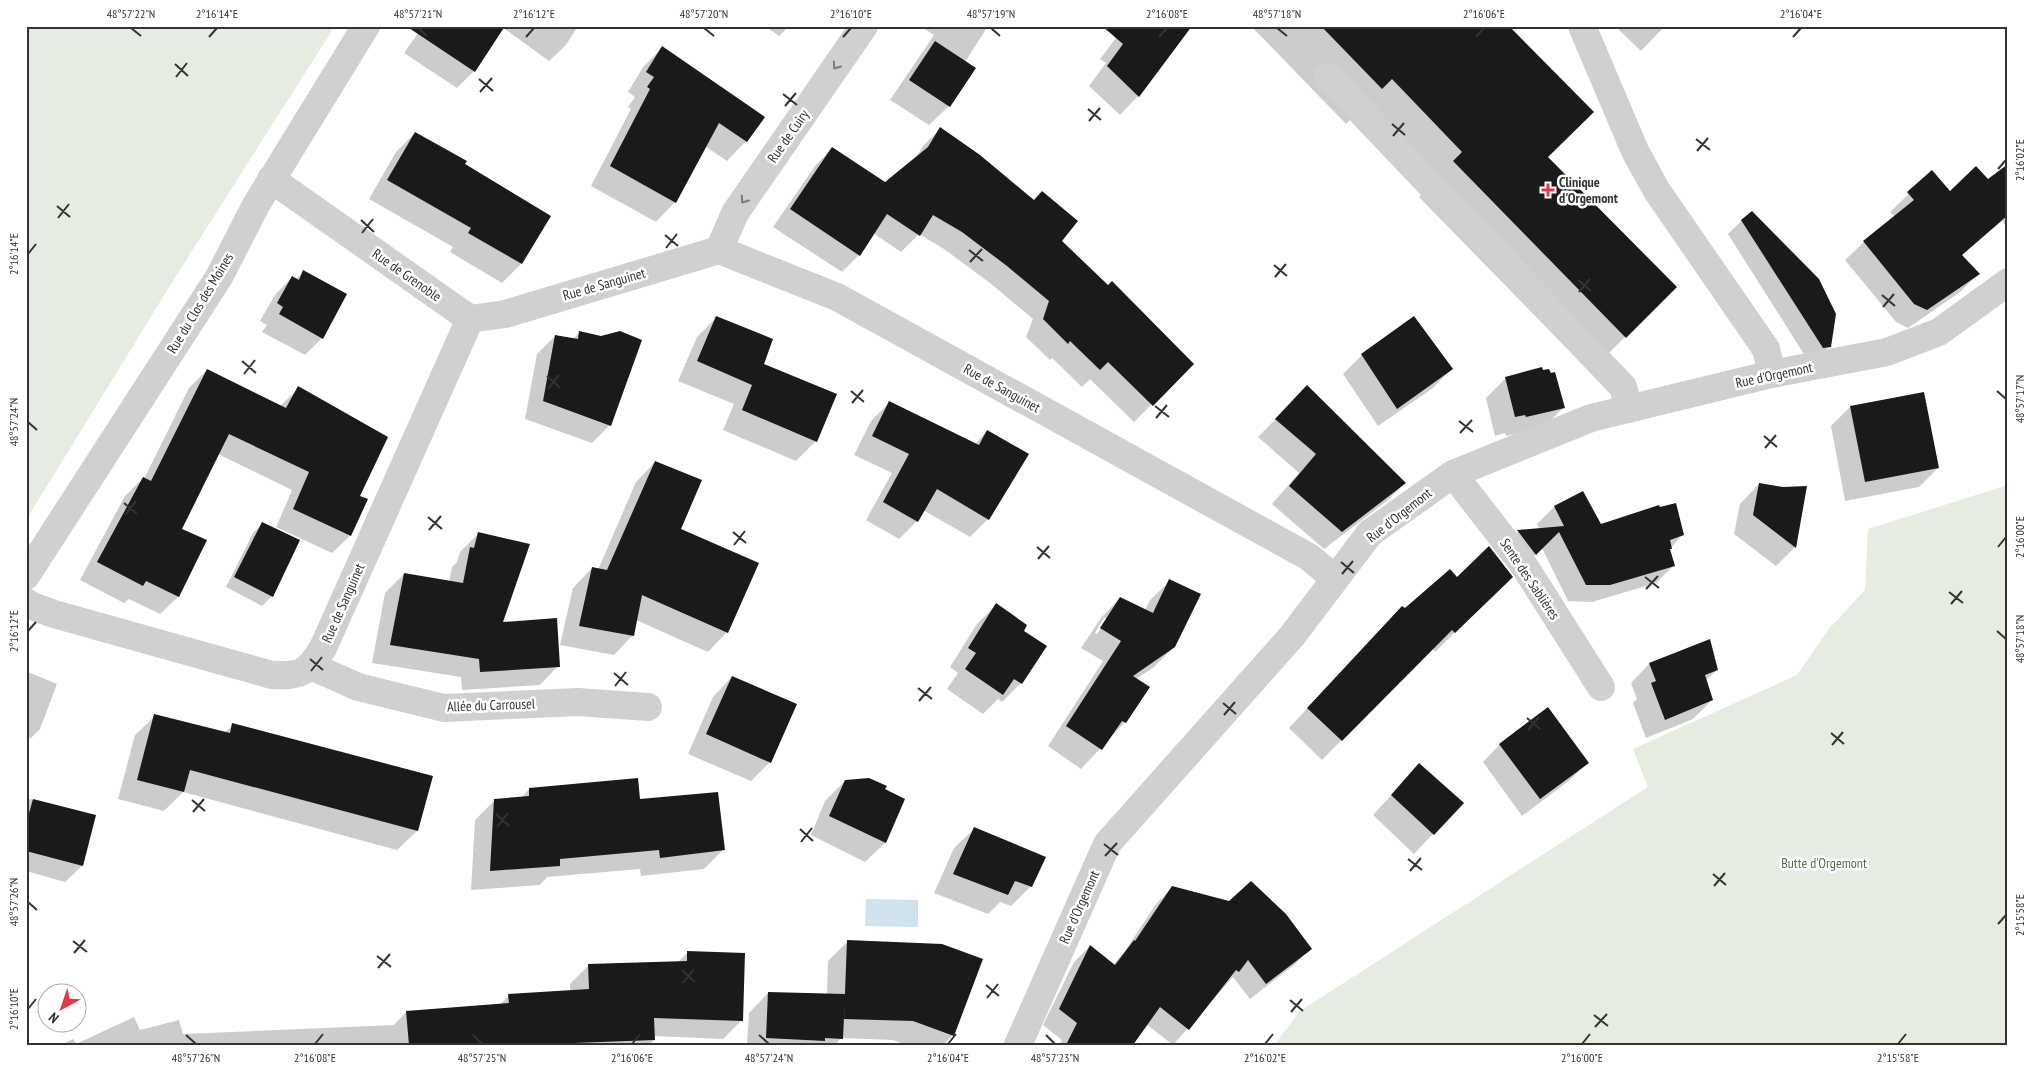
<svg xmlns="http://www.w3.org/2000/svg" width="2034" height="1071" font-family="'PT Sans Narrow',sans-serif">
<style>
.green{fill:#e6ecdf}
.water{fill:#cfe2ee}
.shadow{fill:#0003;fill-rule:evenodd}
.building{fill:#1a1a1a}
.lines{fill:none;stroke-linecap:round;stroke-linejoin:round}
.minor{stroke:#d0d0d0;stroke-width:28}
.oneway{stroke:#7a7a7a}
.ticks{fill:none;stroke:#333;stroke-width:2}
.poi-dot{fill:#e63946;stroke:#fff;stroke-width:2}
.labels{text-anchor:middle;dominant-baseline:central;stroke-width:5;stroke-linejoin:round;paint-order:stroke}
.street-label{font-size:14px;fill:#333;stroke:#fff}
.poi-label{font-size:14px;font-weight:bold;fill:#333;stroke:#fff;text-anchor:start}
.park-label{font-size:14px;fill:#56703f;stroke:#fff}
.neatline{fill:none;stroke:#333;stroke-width:2}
.ticks-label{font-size:12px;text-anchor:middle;fill:#333}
</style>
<rect width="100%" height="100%" fill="#fff"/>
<path class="green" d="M 26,26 L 335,26 L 176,276 L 26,520 Z
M 2008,485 L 2008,1045 L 1274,1045 L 1300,1011 L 1648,787 L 1633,749 L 1797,675 L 1828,630 L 1865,590 L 1868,529 Z"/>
<path class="water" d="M 866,899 L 918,900 L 918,927 L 865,926 Z"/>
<path class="shadow" d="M 423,26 L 578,26 L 566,45 L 549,61 L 502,27 L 474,71 L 457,88 L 404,53 Z
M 765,26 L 789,26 L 779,36 Z
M 920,26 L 988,26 L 965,62 L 949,106 L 929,125 L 890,100 L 934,35 Z
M 1125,26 L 1138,96 L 1120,115 L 1089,86 L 1106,63 L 1100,59 Z
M 1251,26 L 1508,26 L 1547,157 L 1675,287 L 1590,372 L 1419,197 L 1428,188 L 1356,114 L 1346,124 Z
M 1615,26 L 1665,26 L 1641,51 Z
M 662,48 L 746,141 L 727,161 L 705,146 L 675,202 L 656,222 L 591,186 L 631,109 L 628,107 L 635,97 L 628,92 L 643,67 Z
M 940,129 L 1192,364 L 1134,422 L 1090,379 L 1082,387 L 1052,358 L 1050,360 L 1026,337 L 1033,319 L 990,283 L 944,249 L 919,234 L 901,252 L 873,233 L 859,255 L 842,272 L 773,227 L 815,166 L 832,148 L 885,183 L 915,159 L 923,146 Z
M 415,133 L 549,216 L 521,264 L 502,283 L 450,252 L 453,247 L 369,199 L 396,152 Z
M 2008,165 L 2008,223 L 2005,225 L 2002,221 L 1961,256 L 1978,274 L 1960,292 L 1908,328 L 1896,322 L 1845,260 L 1864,242 L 1895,217 L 1890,212 L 1932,172 L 1950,192 L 1988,180 Z
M 1742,220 L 1830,346 L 1816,360 L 1809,362 L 1728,234 Z
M 304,271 L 322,338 L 305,355 L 262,332 L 267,325 L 260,321 L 275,295 L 292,277 L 296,279 Z
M 717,317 L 762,364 L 816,441 L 796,461 L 723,430 L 734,404 L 678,381 L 697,337 Z
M 580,332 L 610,425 L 592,443 L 525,419 L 537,354 L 555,336 L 573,339 Z
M 1362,355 L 1451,369 L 1433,388 L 1378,426 L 1343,374 Z
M 1541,369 L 1564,407 L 1544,427 L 1506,436 L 1505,433 L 1495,436 L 1486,398 L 1505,379 Z
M 207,370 L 280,406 L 299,388 L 358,496 L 367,500 L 350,536 L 332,553 L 276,527 L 272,596 L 262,606 L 226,587 L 253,533 L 263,523 L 275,530 L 292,490 L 218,454 L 181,529 L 206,541 L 178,597 L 160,614 L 129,599 L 124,603 L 80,580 L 125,496 L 143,478 L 144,479 L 189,388 Z
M 1307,387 L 1405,483 L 1387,501 L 1324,549 L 1272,504 L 1299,473 L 1258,437 Z
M 889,403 L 975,444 L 987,431 L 988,519 L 970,537 L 923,510 L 917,521 L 899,539 L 866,520 L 892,473 L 854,455 L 871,421 Z
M 1850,407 L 1938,468 L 1919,487 L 1845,501 L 1831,426 Z
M 655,462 L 679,530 L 727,632 L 708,652 L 636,620 L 633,635 L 614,655 L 560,645 L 573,588 L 592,568 L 598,570 L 636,482 Z
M 1759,484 L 1783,489 L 1805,488 L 1795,547 L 1776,566 L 1734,534 L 1740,504 Z
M 1582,493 L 1600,526 L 1682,535 L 1669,550 L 1674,565 L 1656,583 L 1592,602 L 1568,601 L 1542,548 L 1518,571 L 1500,549 L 1517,532 L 1540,529 L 1537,524 L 1554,507 Z
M 479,533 L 501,623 L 558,666 L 540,685 L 462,690 L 461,677 L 372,663 L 385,593 L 404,574 L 449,582 L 452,567 L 457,562 L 460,552 Z
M 1511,577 L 1435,652 L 1432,648 L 1322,760 L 1289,728 L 1383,627 L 1457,579 Z
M 1170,581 L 1174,647 L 1154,667 L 1136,679 L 1125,722 L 1081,769 L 1048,746 L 1103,661 L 1081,648 L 1101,618 L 1120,598 L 1145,610 L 1150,600 ZM 1104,618 L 1107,618 L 1097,634 L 1095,633 Z
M 996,605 L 1022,632 L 1021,683 L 1002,702 L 998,699 L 983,714 L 947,689 L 958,673 L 950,667 L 977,624 Z
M 1649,664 L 1717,670 L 1705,681 L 1712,700 L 1693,719 L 1646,738 L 1633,703 L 1637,699 L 1631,683 Z
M 28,672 L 57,684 L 40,729 L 31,738 L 26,737 Z
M 732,677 L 770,762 L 751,781 L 688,754 L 713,697 Z
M 155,716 L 224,733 L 233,725 L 431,777 L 417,831 L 397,850 L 183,792 L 164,811 L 118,799 L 135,735 Z
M 1500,744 L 1587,763 L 1570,780 L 1522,816 L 1483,762 Z
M 1419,765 L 1462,803 L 1414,854 L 1373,815 Z
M 845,781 L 903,799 L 885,843 L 865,862 L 811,835 L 825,801 Z
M 529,789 L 638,800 L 723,850 L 704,869 L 641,876 L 640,869 L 547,877 L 540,885 L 471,890 L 475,820 L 495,800 L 521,798 Z
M 26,798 L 95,816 L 82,866 L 65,882 L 26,871 Z
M 974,829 L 1031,886 L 1011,906 L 1000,902 L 988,914 L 934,893 L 954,848 Z
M 1172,888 L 1310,949 L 1294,965 L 1250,999 L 1233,977 L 1173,1045 L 1146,1024 L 1131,1045 L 1059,1045 L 1062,1040 L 1043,1025 L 1074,962 L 1090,946 L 1113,965 L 1125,951 L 1156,904 Z
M 848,941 L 953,1035 L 943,1045 L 906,1045 L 893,1040 L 841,1038 L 835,1045 L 747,1045 L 749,1013 L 768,993 L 827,995 L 828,961 Z
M 688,952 L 742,1020 L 723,1039 L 654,1036 L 654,1040 L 649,1045 L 61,1045 L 73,1039 L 76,1044 L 134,1017 L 140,1030 L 179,1020 L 183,1034 L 394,1025 L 406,1012 L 500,1005 L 509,995 L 570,992 L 570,984 L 588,966 L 678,962 Z"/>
<path class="building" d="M 406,26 L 505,26 L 475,72 Z
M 1102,26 L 1192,26 L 1139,97 L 1107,66 L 1123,44 Z
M 1321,26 L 1509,26 L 1594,112 L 1548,157 L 1677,287 L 1626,338 L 1453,161 L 1462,152 L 1392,79 L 1382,89 Z
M 935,41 L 976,68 L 950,107 L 909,80 Z
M 662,46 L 765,117 L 747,142 L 719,123 L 676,203 L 610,166 L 650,89 L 647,87 L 654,77 L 646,72 Z
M 940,127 L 980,155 L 1034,200 L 1042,191 L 1078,221 L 1062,241 L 1108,285 L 1112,281 L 1194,364 L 1153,406 L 1108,362 L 1100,370 L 1070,341 L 1068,344 L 1043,319 L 1049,301 L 1007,266 L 962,232 L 933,215 L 920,236 L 887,214 L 860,256 L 790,209 L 832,147 L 885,182 L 928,147 Z
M 415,132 L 467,161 L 465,164 L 551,216 L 522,264 L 468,233 L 471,228 L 387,180 Z
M 2008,164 L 2008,215 L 1962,255 L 1980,274 L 1927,310 L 1914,304 L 1863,241 L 1914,200 L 1907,192 L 1932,170 L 1950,191 L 1976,166 L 1988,179 Z
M 1752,211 L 1819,279 L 1836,314 L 1831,347 L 1823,348 L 1741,220 Z
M 303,270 L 347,294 L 323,339 L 279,314 L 283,307 L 277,303 L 292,276 L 299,280 Z
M 716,316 L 773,339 L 764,364 L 837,394 L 817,442 L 742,410 L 752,385 L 697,361 Z
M 1414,316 L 1453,369 L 1397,409 L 1361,354 Z
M 579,331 L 601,336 L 620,331 L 642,340 L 611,426 L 543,401 L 555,335 L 578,339 Z
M 1542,367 L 1543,370 L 1549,369 L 1551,373 L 1555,372 L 1565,408 L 1526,417 L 1525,415 L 1515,417 L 1505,377 Z
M 207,369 L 286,408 L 298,386 L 388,437 L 360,496 L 368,499 L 351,536 L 293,509 L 309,472 L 229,434 L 182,529 L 207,540 L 179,597 L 146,581 L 143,586 L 97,562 L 143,477 L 151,481 Z
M 1307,385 L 1406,483 L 1342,532 L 1289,486 L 1316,454 L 1275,419 Z
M 1924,392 L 1939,468 L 1865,482 L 1850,406 Z
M 889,401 L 979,445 L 987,430 L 1029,454 L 989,520 L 937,489 L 918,522 L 883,502 L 909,454 L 872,436 Z
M 655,461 L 702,480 L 681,529 L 759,563 L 728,633 L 642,595 L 634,636 L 579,626 L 592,567 L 607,570 Z
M 1759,483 L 1783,487 L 1807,486 L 1796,548 L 1753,515 Z
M 1583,491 L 1601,524 L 1659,505 L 1660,507 L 1676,503 L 1684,535 L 1670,540 L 1672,549 L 1670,549 L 1675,566 L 1610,585 L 1586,585 L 1559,532 L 1536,555 L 1517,530 L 1564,526 L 1554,506 Z
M 262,522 L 300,540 L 273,597 L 234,577 Z
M 478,532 L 530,544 L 503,622 L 557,618 L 560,667 L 480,672 L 479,659 L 390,645 L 404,573 L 463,583 L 470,547 L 474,548 Z
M 1489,546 L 1513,577 L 1455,633 L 1452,630 L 1342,741 L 1307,708 L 1402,606 L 1405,608 L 1450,569 L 1457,577 Z
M 1169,579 L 1201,594 L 1175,647 L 1133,676 L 1150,687 L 1126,723 L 1122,721 L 1102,750 L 1066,726 L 1121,641 L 1100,628 L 1120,597 L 1153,613 Z
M 996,603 L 1027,625 L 1024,631 L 1047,646 L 1022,684 L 1014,679 L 1003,695 L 965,669 L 976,653 L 968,648 Z
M 1710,639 L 1718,670 L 1705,675 L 1713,700 L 1665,720 L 1651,683 L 1656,681 L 1649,663 Z
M 732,676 L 797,704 L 771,763 L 706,734 Z
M 1548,707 L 1589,763 L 1540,799 L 1499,744 Z
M 154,714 L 230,733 L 232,723 L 433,776 L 418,831 L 190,770 L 184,792 L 137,780 Z
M 1419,763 L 1464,803 L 1434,835 L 1391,795 Z
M 638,778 L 640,799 L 718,792 L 725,850 L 660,858 L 659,850 L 560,859 L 560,866 L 490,871 L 494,799 L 529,796 L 529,788 Z
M 869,778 L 887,786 L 885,789 L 905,799 L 886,843 L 829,816 L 845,780 Z
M 33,799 L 96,815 L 83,866 L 26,851 L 26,824 Z
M 974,827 L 1046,857 L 1032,887 L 1015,881 L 1008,895 L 953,874 Z
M 1251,881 L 1286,914 L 1312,949 L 1266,984 L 1248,960 L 1239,972 L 1236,970 L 1189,1030 L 1160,1007 L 1133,1045 L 1066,1045 L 1077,1023 L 1059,1009 L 1090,945 L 1115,965 L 1134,940 L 1135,941 L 1172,886 L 1229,901 Z
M 847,940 L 942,944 L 983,959 L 954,1036 L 913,1021 L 844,1019 Z
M 687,951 L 745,953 L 743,1021 L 654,1018 L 655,1040 L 574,1043 L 574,1045 L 409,1045 L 406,1011 L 509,1003 L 508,994 L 589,989 L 588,964 L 687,961 Z
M 768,992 L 845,994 L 843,1039 L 825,1038 L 825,1041 L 766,1038 Z"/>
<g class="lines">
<path class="minor" d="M 1582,26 L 1635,151 L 1657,191 L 1766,349 L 1772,374
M 1328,77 L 1623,387 L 1629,409
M 271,179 L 470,319
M 719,250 L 735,213 L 864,26
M 1453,474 L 1523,564 L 1601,687
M 26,576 L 219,277 L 256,205 L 366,26
M 26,602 L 32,606 L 54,614 L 272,675 C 302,676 307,673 323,648 L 470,319 L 505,314 L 719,250 L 837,297 L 1309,557 L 1334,578
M 311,666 L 358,687 L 444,708 L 578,702 L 648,707
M 1018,1045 L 1107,844 L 1292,636 L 1370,533 L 1453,474 L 1591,418 L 1772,374 L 1887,352 L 1939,332 L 2008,282"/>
</g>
<defs><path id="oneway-chevron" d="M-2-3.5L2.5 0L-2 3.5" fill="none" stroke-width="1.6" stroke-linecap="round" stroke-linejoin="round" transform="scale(1.25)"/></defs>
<g class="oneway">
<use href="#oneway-chevron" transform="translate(836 66) rotate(125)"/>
<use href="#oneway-chevron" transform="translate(744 200) rotate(125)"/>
</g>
<path class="ticks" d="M 131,28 L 141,36M 418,28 L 427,36M 704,28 L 714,36M 991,28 L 1000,36M 1277,28 L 1287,36M 209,37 L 217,28M 526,37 L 534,28M 843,37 L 851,28M 1159,37 L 1167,28M 1476,37 L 1484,28M 1793,37 L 1801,28M 175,64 L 188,76M 176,77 L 187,63M 479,79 L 493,91M 480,92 L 492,78M 783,94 L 797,105M 785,106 L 796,93M 1088,109 L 1101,120M 1089,121 L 1100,108M 1392,124 L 1405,135M 1393,136 L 1404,123M 1696,139 L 1710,150M 1697,151 L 1708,138M 1998,169 L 2006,160M 57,206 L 70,217M 58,218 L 69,204M 361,220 L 374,232M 362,233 L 373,219M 665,235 L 678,246M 666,248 L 677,234M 969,250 L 983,261M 28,254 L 36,244M 970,262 L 982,249M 1274,265 L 1287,276M 1275,277 L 1286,264M 1578,280 L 1591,291M 1579,292 L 1590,279M 1882,295 L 1895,306M 1883,307 L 1894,294M 242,361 L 256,373M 244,374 L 255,360M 547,376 L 560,388M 548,389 L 559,375M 851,391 L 864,402M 1997,391 L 2006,399M 852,403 L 863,390M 1155,406 L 1169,417M 1156,418 L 1167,405M 1459,421 L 1473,432M 28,422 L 37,430M 1460,433 L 1472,420M 1764,436 L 1777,447M 1765,448 L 1776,435M 124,503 L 137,514M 125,515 L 136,501M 428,517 L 442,529M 429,530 L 441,516M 733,532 L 746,543M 734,545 L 745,531M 1037,547 L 1050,558M 1998,547 L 2006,537M 1038,559 L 1049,546M 1341,562 L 1354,573M 1342,574 L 1353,561M 1645,577 L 1659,588M 1646,589 L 1658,576M 1949,592 L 1963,603M 1951,604 L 1962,591M 28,631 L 36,622M 1997,631 L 2006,639M 310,659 L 323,670M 311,671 L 322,657M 614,673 L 628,685M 615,686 L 626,672M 918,688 L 932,699M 919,701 L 931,687M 1223,703 L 1236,714M 1224,715 L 1235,702M 1527,718 L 1540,729M 1528,730 L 1539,717M 1831,733 L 1844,744M 1832,745 L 1843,732M 192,800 L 205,811M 193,812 L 204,799M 496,814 L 509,826M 497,827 L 508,813M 800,829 L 813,841M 801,842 L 812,828M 1104,844 L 1118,855M 1105,856 L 1117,843M 1408,859 L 1422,870M 1410,871 L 1421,858M 1713,874 L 1726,885M 1714,886 L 1725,873M 28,902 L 37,910M 1998,924 L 2006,915M 73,941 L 87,952M 74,953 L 85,940M 377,956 L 391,967M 378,968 L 390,954M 682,970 L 695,982M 683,983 L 694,969M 986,985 L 999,996M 987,998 L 998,984M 1290,1000 L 1303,1011M 28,1009 L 36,999M 1291,1012 L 1302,999M 1594,1015 L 1608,1026M 1595,1027 L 1607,1014M 186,1035 L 196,1044M 473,1035 L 482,1044M 759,1035 L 769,1044M 1046,1035 L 1055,1044M 315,1044 L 323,1034M 632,1044 L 640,1034M 948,1044 L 956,1034M 1265,1044 L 1273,1034M 1582,1044 L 1590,1034M 1898,1044 L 1906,1034"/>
<path class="poi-dot" d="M1545.5 182.5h5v5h5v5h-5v5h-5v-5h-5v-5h5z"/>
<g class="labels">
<g class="street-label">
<text transform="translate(788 136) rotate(-55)">Rue de Cuiry</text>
<text transform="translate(407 275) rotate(35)">Rue de Grenoble</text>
<text transform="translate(604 284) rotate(-16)">Rue de Sanguinet</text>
<text transform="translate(200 303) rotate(-59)">Rue du Clos des Moines</text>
<text transform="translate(1774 375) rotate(-12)">Rue d'Orgemont</text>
<text transform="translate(1002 388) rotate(29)">Rue de Sanguinet</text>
<text transform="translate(1399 515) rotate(-38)">Rue d'Orgemont</text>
<text transform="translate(1530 579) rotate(56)">Sente des Sablières</text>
<text transform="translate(343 603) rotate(-66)">Rue de Sanguinet</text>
<text transform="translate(491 705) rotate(-2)">Allée du Carrousel</text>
<text transform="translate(1079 907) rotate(-66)">Rue d'Orgemont</text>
</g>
<g class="poi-label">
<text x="1559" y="182">Clinique<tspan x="1559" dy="16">d'Orgemont</tspan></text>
</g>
<g class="park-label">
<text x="1824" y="863">Butte d'Orgemont</text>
</g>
</g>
<rect width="2034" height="1071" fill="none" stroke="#ffffff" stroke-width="55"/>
<g transform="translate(62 1008) rotate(220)"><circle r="24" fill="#ffffff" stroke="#adadad"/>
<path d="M0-4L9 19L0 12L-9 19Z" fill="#e63946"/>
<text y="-8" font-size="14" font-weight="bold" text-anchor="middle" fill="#333333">N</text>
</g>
<rect x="28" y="28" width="1978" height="1016" class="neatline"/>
<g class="ticks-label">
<text x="131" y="18">48°57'22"N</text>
<text x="217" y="18">2°16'14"E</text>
<text x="418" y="18">48°57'21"N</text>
<text x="534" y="18">2°16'12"E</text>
<text x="704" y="18">48°57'20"N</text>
<text x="851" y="18">2°16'10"E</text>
<text x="991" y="18">48°57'19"N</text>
<text x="1167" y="18">2°16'08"E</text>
<text x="1277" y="18">48°57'18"N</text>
<text x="1484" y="18">2°16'06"E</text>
<text x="1801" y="18">2°16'04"E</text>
<text transform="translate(2020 160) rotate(-90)" y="4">2°16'02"E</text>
<text transform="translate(14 254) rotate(-90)" y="4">2°16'14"E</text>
<text transform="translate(2020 399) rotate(-90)" y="4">48°57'17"N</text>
<text transform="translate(14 422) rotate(-90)" y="4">48°57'24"N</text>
<text transform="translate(2020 537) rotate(-90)" y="4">2°16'00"E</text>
<text transform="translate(14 631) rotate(-90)" y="4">2°16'12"E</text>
<text transform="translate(2020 639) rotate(-90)" y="4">48°57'18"N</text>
<text transform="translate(14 902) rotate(-90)" y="4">48°57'26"N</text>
<text transform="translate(2020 915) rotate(-90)" y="4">2°15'58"E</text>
<text transform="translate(14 1009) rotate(-90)" y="4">2°16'10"E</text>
<text x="196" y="1062">48°57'26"N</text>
<text x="315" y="1062">2°16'08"E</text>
<text x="482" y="1062">48°57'25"N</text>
<text x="632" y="1062">2°16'06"E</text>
<text x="769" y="1062">48°57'24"N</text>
<text x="948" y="1062">2°16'04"E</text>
<text x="1055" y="1062">48°57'23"N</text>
<text x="1265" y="1062">2°16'02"E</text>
<text x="1582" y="1062">2°16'00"E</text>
<text x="1898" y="1062">2°15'58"E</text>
</g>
</svg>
